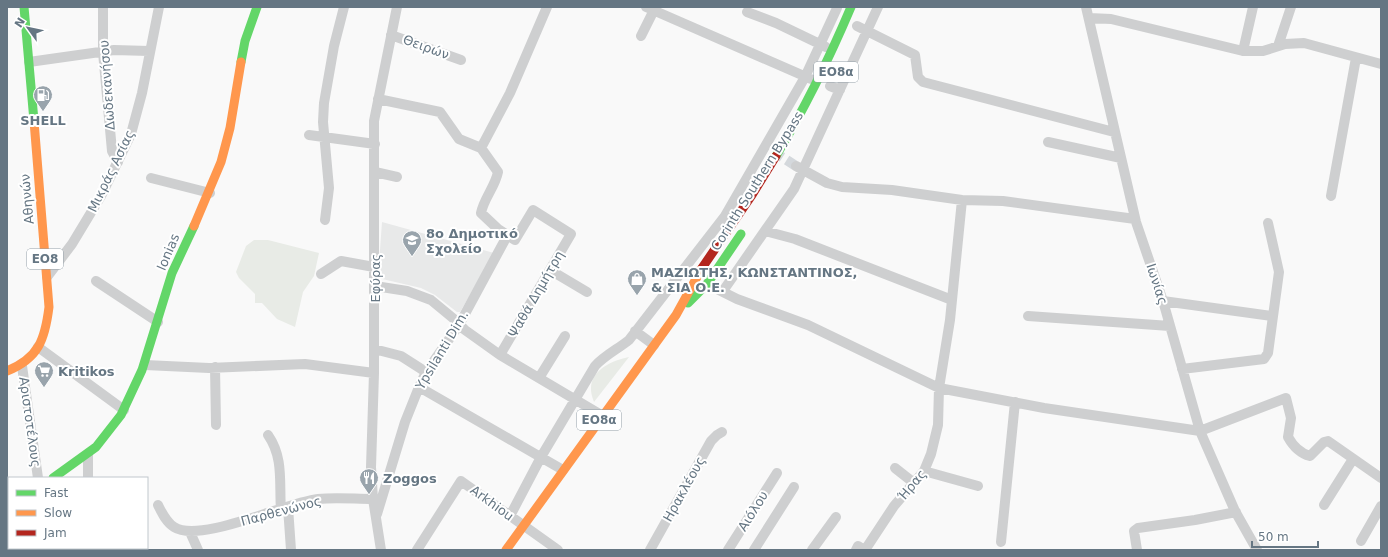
<svg xmlns="http://www.w3.org/2000/svg" width="1388" height="557" font-family="'DejaVu Sans',sans-serif">
<style>
.built{fill:#e8e9e9}
.green{fill:#e8ebe6}
.lines{fill:none;stroke-linecap:round;stroke-linejoin:round}
.street-tunnel{stroke:#d4d8dc;stroke-width:10;stroke-dasharray:10 5;stroke-linecap:butt}
.street{stroke:#cecfd0;stroke-width:10}
.fast{stroke:#63d668;stroke-width:9}
.slow{stroke:#ff974d;stroke-width:9}
.jam{stroke:#b3261e;stroke-width:9}
.labels{text-anchor:middle;dominant-baseline:central;stroke-width:4;stroke-linejoin:round;paint-order:stroke}
.shield{fill:#fff;stroke:#939fa8;stroke-width:1}
.shield-label{font-size:12px;font-weight:bold;fill:#657683}
.street-label{font-size:13px;fill:#657683;stroke:#fff}
.poi-label{font-size:13px;font-weight:bold;fill:#657683;stroke:#fff;text-anchor:start}
</style>
<rect width="100%" height="100%" fill="#f9f9f9"/>
<path class="built" d="M 382,222 L 494,253 L 460,312 L 457,312 L 435,295 L 421,288 L 378,278 Z"/>
<path class="green" d="M 254,240 L 268,240 L 319,253 L 314,276 L 303,292 L 295,327 L 277,319 L 262,303 L 255,303 L 255,294 L 239,278 L 236,272 L 246,246 Z
M 629,357 L 594,402 C 593,399 591,394 591,390 C 590,370 613,360 629,357 Z"/>
<g class="lines">
<path class="street-tunnel" d="M 774,152 L 796,166"/>
<path class="street" d="M 103,7 L 103,52 L 112,151 L 118,162
M 646,7 L 811,79
M 1086,7 L 1136,222 L 1163,301 L 1200,431 L 1235,511 L 1257,550
M 747,12 L 776,23 L 826,47
M 1089,18 L 1111,19 L 1243,51 L 1263,51 L 1285,44 L 1304,43 L 1381,64
M 857,26 L 915,55 L 918,77 L 923,82 L 1114,132
M 391,35 L 461,60
M 641,36 L 654,10
M 1278,46 L 1291,7
M 1243,51 L 1253,7
M 29,62 L 114,50 L 149,51
M 830,86 L 840,90
M 378,99 L 440,112 L 459,139 L 481,148 L 498,172 C 495,187 484,198 481,213 L 498,229 L 515,240 L 533,210 L 571,234 L 500,355
M 309,135 L 375,144
M 1048,142 L 1121,158
M 481,148 L 510,93 L 547,7
M 796,166 L 827,183 L 842,187 L 892,190 L 962,200 L 1003,201 L 1135,219
M 375,172 L 397,177
M 151,178 L 210,193
M 1331,196 L 1356,58
M 325,220 L 329,188 L 323,122 L 324,103 L 334,46 L 344,7
M 765,231 L 795,239 L 952,300
M 550,270 L 587,292
M 321,274 L 341,261 L 374,267
M 47,277 L 72,244 L 101,196 L 131,134 L 142,93 L 159,7
M 96,281 L 158,322
M 707,284 L 737,299 L 808,325 L 939,388 L 1044,408 L 1200,431 L 1286,398 L 1291,418 L 1288,437 C 1293,446 1299,453 1310,456 L 1324,442 L 1328,441 L 1381,478
M 375,286 L 407,291 L 431,300 L 454,319 L 465,330 L 500,355 L 603,416
M 723,291 L 794,189 L 878,7
M 1163,301 L 1272,316
M 1028,316 L 1170,326
M 635,331 L 654,345
M 38,347 L 124,410
M 374,349 L 401,356 L 426,372
M 145,365 L 209,368 L 305,364 L 374,373
M 22,366 L 38,478
M 215,367 L 216,425
M 1182,369 L 1264,359 L 1268,353 L 1279,272 L 1268,223
M 539,378 L 565,336
M 419,387 L 563,470
M 268,435 C 284,458 279,483 281,510
M 895,468 L 914,483
M 924,471 L 978,486
M 88,478 L 88,454
M 158,505 C 162,513 166,522 174,527 C 200,544 287,502 318,499 C 336,497 355,499 373,499
M 1324,505 L 1353,459
M 288,507 L 291,550
M 377,514 L 405,422 L 419,387 L 426,372 L 459,325 L 507,236
M 510,516 L 541,457 L 595,366 C 605,355 618,349 629,340 L 725,216 L 805,77 L 837,8
M 7,530 L 9,538
M 190,532 L 198,550
M 1361,541 L 1381,506
M 1001,542 L 1015,402
M 12,548 L 12,550
M 49,548 L 50,550
M 105,548 L 106,550
M 381,550 L 373,499 L 371,467 L 374,373 L 374,121 L 397,7
M 417,550 L 461,481 L 558,550
M 650,550 L 711,441 L 717,435 L 722,432
M 728,550 L 777,473
M 754,550 L 794,487
M 812,550 L 836,517
M 856,550 L 858,546 L 864,550
M 865,550 L 894,506 L 924,471 L 931,454 L 938,425 L 939,388 L 950,320 L 962,200
M 1137,550 L 1134,531 L 1138,528 L 1195,520 L 1236,512"/>
<path class="fast" d="M 24,7 L 34,121
M 241,62 L 245,41 L 257,7
M 776,156 C 805,108 829,59 851,7
M 688,303 L 707,284 L 741,234
M 53,478 L 96,447 L 121,415 L 142,370 L 172,273 L 194,226
M 7,498 L 9,497"/>
<path class="slow" d="M 194,226 L 221,162 L 230,128 L 241,62
M 7,371 C 39,358 45,339 49,307 L 34,121
M 506,550 L 676,315 L 702,268"/>
<path class="jam" d="M 702,268 L 752,195 L 776,156"/>
</g>
<defs>
<symbol id="fuel-pin" viewBox="-11 -11 22 30"><path d="M0 17L-7.5 6A9.5 9.5 0 1 1 7.5 6Z" fill="#99a4ac" stroke="#fff"/><path d="M-5.5-6h7V0h2V4h1.3V-2.5L3-4.5l.8-.8L6-3V5H2.5V1h-1V6h-7ZM-4.2-4.7v3.2H.2V-4.7Z" fill="#fff"/></symbol>
<symbol id="school-pin" viewBox="-11 -11 22 30"><path d="M0 17L-7.5 6A9.5 9.5 0 1 1 7.5 6Z" fill="#99a4ac" stroke="#fff"/><path d="M0-5L7-2L0 1L-7-2ZM-4 1L0 2.5L4 1V4Q0 6-4 4Z" fill="#fff"/></symbol>
<symbol id="shop-pin" viewBox="-11 -11 22 30"><path d="M0 17L-7.5 6A9.5 9.5 0 1 1 7.5 6Z" fill="#99a4ac" stroke="#fff"/><path d="M-5-2.5h2.3a2.7 3.5 0 0 1 5.4 0H5L5.5 6h-11ZM-1.5-2.5h3a1.5 2.3 0 0 0-3 0Z" fill="#fff"/></symbol>
<symbol id="supermarket-pin" viewBox="-11 -11 22 30"><path d="M0 17L-7.5 6A9.5 9.5 0 1 1 7.5 6Z" fill="#99a4ac" stroke="#fff"/><path d="M-6-5.5h2.5l.6 2H6L4.5 2H-2.5L-4.4-4H-6ZM-1.5 3.2a1.3 1.3 0 1 0 .1 0ZM3 3.2a1.3 1.3 0 1 0 .1 0Z" fill="#fff"/></symbol>
<symbol id="restaurant-pin" viewBox="-11 -11 22 30"><path d="M0 17L-7.5 6A9.5 9.5 0 1 1 7.5 6Z" fill="#99a4ac" stroke="#fff"/><path d="M-5-6h1v4h1v-4h1v4h1v-4h1v5L-1.5 .5V6h-2V.5L-5-1ZM5-6V6H3V1.5H1.5Q1.5-4 5-6Z" fill="#fff"/></symbol>
</defs>
<g fill-rule="evenodd">
<use href="#fuel-pin" x="32" y="84" width="22" height="30"/>
<use href="#school-pin" x="401" y="229" width="22" height="30"/>
<use href="#shop-pin" x="626" y="268" width="22" height="30"/>
<use href="#supermarket-pin" x="33" y="360" width="22" height="30"/>
<use href="#restaurant-pin" x="358" y="467" width="22" height="30"/>
</g>
<g class="labels">
<g class="shield">
<rect x="814" y="62" width="44" height="20" rx="3"/>
<rect x="27" y="249" width="36" height="20" rx="3"/>
<rect x="577" y="410" width="44" height="20" rx="3"/>
</g>
<g class="shield-label">
<text x="836" y="72">ΕΟ8α</text>
<text x="45" y="259">ΕΟ8</text>
<text x="599" y="420">ΕΟ8α</text>
</g>
<g class="street-label">
<text transform="translate(426 47) rotate(20)">Θειρών</text>
<text transform="translate(107 85) rotate(-94)">Δωδεκανήσου</text>
<text transform="translate(111 171) rotate(-64)">Μικράς Ασίας</text>
<text transform="translate(757 181) rotate(-58)">Corinth Southern Bypass</text>
<text transform="translate(27 199) rotate(-95)">Αθηνών</text>
<text transform="translate(168 252) rotate(-67)">Ionias</text>
<text transform="translate(375 278) rotate(-90)">Εφύρας</text>
<text transform="translate(1157 284) rotate(72)">Ιωνίας</text>
<text transform="translate(536 294) rotate(-60)">Ψαθά Δημήτρη</text>
<text transform="translate(442 350) rotate(-59)">Ypsilanti Dim.</text>
<text transform="translate(30 422) rotate(82)">Αριστοτέλους</text>
<text transform="translate(912 485) rotate(-50)">Ήρας</text>
<text transform="translate(684 489) rotate(-61)">Ηρακλέους</text>
<text transform="translate(492 503) rotate(36)">Arkhiou</text>
<text transform="translate(281 511) rotate(-15)">Παρθενώνος</text>
<text transform="translate(753 511) rotate(-58)">Αιόλου</text>
</g>
<g class="poi-label">
<text x="43" y="120" text-anchor="middle">SHELL</text>
<text x="426" y="233">8ο Δημοτικό<tspan x="426" dy="15">Σχολείο</tspan></text>
<text x="651" y="272">ΜΑΖΙΩΤΗΣ, ΚΩΝΣΤΑΝΤΙΝΟΣ,<tspan x="651" dy="15">&amp; ΣΙΑ Ο.Ε.</tspan></text>
<text x="58" y="371">Kritikos</text>
<text x="383" y="478">Zoggos</text>
</g>
</g>
<rect width="1388" height="557" fill="none" stroke="#657683" stroke-width="16"/>
<rect x="8" y="477" width="140" height="72" fill="#ffffff" stroke="#c1c8cd"/>
<rect x="16" y="490" width="20" height="6" fill="#63d668" stroke="#c1c8cd"/>
<text x="44" y="497" font-size="12" fill="#657683">Fast</text>
<rect x="16" y="510" width="20" height="6" fill="#ff974d" stroke="#c1c8cd"/>
<text x="44" y="517" font-size="12" fill="#657683">Slow</text>
<rect x="16" y="530" width="20" height="6" fill="#b3261e" stroke="#c1c8cd"/>
<text x="44" y="537" font-size="12" fill="#657683">Jam</text>
<g transform="translate(28 28) rotate(303)" stroke="#ffffff" stroke-width="3" paint-order="stroke">
<path d="M0-3L7 15L0 10L-7 15Z" fill="#657683"/>
<text y="-6" font-size="11" font-weight="bold" text-anchor="middle" fill="#657683">N</text>
</g>
<path d="M1252 541v6h66v-6" fill="none" stroke="#657683" stroke-width="2"/>
<text x="1258" y="541" font-size="12" fill="#657683" stroke="#ffffff" stroke-width="3" paint-order="stroke">50 m</text>
</svg>
